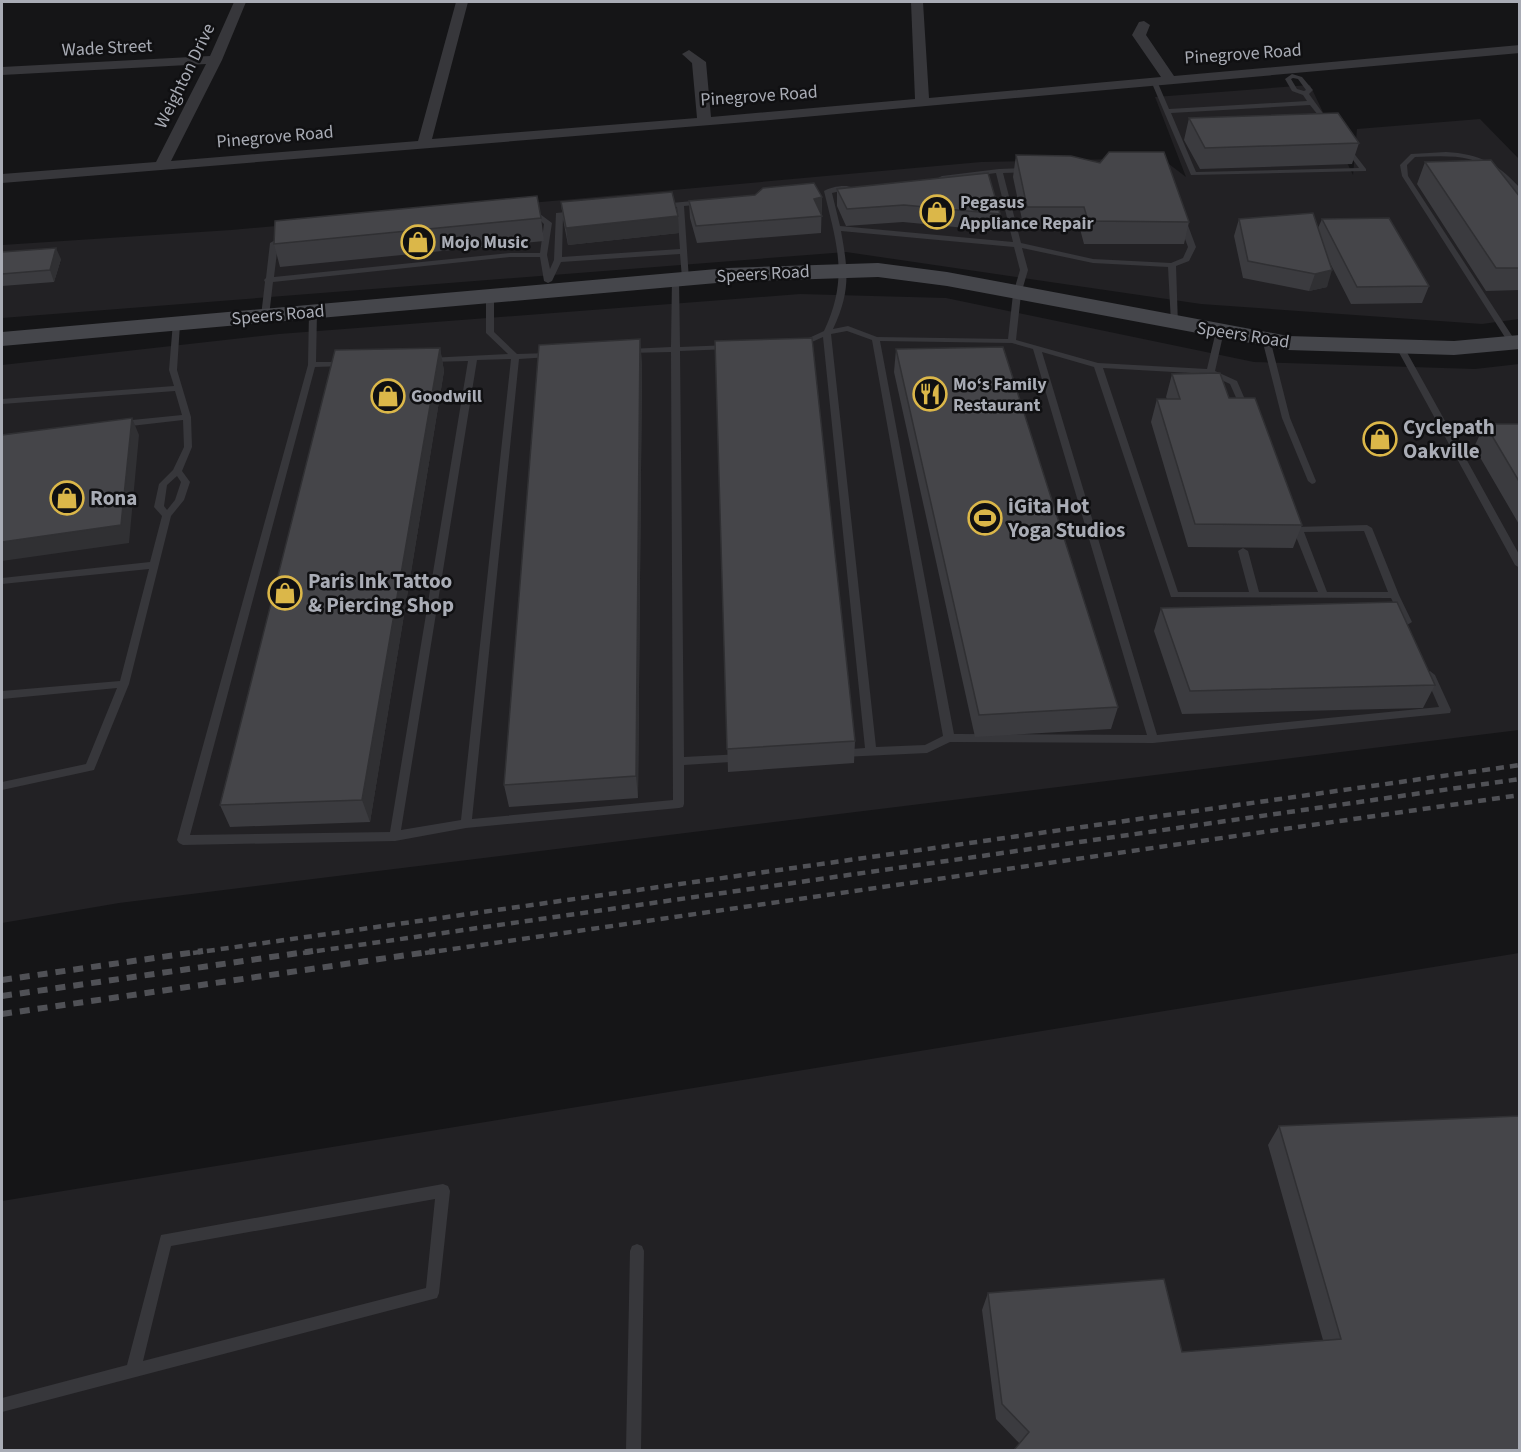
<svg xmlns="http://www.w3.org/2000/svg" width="1521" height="1452" font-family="'Source Sans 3',sans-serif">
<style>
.built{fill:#222124}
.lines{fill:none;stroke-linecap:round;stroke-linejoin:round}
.lane{fill:#37373b;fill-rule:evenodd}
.street{fill:#37373b;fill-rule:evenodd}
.secondary{fill:#45464b;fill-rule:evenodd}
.rail-far1{stroke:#505156;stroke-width:4.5;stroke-dasharray:8 6;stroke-linecap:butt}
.rail{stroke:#505156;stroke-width:6;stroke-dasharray:10 8;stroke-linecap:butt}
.wall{fill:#3b3b3f}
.shaded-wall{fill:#303033}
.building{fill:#454549;stroke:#303033;stroke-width:1.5}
.labels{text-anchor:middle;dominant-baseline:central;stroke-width:5;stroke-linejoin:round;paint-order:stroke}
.far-street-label{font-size:18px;fill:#a9acb5;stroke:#101012}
.far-poi-label{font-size:18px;font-weight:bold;fill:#a9acb5;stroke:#101012;text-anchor:start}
.poi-label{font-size:21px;font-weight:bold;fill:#a9acb5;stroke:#101012;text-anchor:start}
</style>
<rect width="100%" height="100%" fill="#151517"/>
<path class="built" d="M 1310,85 L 1353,175 L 1357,129 L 1480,119 L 1519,159 L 1519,319 L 1482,324 L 1201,304 L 846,252 L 2,318 L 2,245 L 231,230 L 981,162 L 1161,158 L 1186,177 L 1155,97 Z
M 800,294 L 946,298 L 1254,362 L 1475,369 L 1519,364 L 1519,730 L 119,903 L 2,923 L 2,365 L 279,334 Z
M 1519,953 L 1519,1450 L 2,1450 L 2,1201 Z"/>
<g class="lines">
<path class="lane" d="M 1292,74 L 1302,77 L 1312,89 L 1313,90 L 1309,94 L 1330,123 L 1330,125 L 1326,125 L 1310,105 L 1171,113 L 1196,172 L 1359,168 L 1344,148 L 1347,146 L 1349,147 L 1366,169 L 1366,171 L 1191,175 L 1151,81 L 1152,80 L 1157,81 L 1169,109 L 1307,101 L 1303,95 L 1292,91 L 1285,79 ZM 1293,78 L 1298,79 L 1306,90 L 1304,91 L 1297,89 L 1291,79 Z
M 1446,152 C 1480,154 1497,163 1520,188 L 1520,195 C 1511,189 1504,179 1496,172 C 1473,153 1443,156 1415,157 L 1407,165 L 1408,176 L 1516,342 L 1515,344 L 1512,344 L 1508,342 L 1402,176 L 1400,165 L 1411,154 Z
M 999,169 L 1027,168 L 1030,170 L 1027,172 L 1003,173 L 1021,243 L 1093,259 L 1171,263 L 1183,258 L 1188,247 L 1178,220 L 1182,218 L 1186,220 L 1196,247 L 1189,261 L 1176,266 L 1178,325 L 1172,325 L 1171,323 L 1168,267 L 1093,263 L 1022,248 L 1028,270 L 1021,294 L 1016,340 L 1098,363 L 1207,369 L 1216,331 L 1220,329 L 1224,331 L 1215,371 L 1237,381 L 1250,411 L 1249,413 L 1243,413 L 1242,411 L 1230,384 L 1209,374 L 1103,368 L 1178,592 L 1249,592 L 1238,551 L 1243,548 L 1248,551 L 1259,592 L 1318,592 L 1293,529 L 1295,527 L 1367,525 L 1372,528 L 1399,595 L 1412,622 L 1407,625 L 1404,624 L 1391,598 L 1171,597 L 1094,367 L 1042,352 L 1157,735 L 1439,707 L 1425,675 L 1430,671 L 1435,675 L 1451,710 L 1450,713 L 1153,743 L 950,742 L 927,753 L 842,757 L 838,756 L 837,753 L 838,750 L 865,748 L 823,337 L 803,346 L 797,346 L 796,344 L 824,331 C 849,278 837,245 824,191 C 831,187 846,184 853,188 L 832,193 L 840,226 L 1013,242 L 996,173 L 942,180 L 938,178 L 942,176 ZM 841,231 L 1014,247 L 1020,270 L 1013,294 L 1008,339 L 877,337 L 848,326 L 833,329 C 851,291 848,270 841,231 ZM 847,331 L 872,340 L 943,736 L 925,745 L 876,747 L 831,334 ZM 880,341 L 1012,343 L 1033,349 L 1147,735 L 954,734 ZM 1364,531 L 1388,592 L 1327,592 L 1304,532 Z
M 703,200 L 706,200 L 706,204 L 684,206 L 689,280 L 682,278 L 680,254 L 561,262 L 552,281 L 548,283 L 544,281 L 540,257 L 510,257 L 273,282 L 269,316 L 265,318 L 261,316 L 265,282 L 264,280 L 266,278 L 270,243 L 282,236 L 289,238 L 278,244 L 274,277 L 510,253 L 540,253 L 544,224 L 538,218 L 527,219 L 523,217 L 527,215 L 540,214 L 552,223 L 547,255 L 550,269 L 554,260 L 556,213 L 577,211 L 581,213 L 577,215 L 563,217 L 562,257 L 680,249 L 677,207 L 661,208 L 657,206 L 661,204 Z
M 672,277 L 679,279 L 680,347 L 730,345 L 734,347 L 730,349 L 680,351 L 684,757 L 742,754 L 746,755 L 747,758 L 746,761 L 684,765 L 684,804 L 683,807 L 679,808 L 466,828 L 395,841 L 183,845 L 179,843 L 177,840 L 308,365 L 309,312 L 313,310 L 317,312 L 316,362 L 344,362 L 348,364 L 344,366 L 315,367 L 190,835 L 390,832 L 468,361 L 428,362 L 424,360 L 428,358 L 508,354 L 486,333 L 486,296 L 490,294 L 494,296 L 494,332 L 517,354 L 550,353 L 554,355 L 550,357 L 519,359 L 472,819 L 673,800 L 671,352 L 629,353 L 625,351 L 629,349 L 671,347 ZM 511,359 L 461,820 L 401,830 L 477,360 Z
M 173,322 L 176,322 L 180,324 L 177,370 L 191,417 L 192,447 L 182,471 L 190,482 L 184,500 L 171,516 L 129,684 L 94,770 L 2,790 L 2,782 L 86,764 L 117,688 L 2,699 L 2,691 L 120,681 L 149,569 L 2,584 L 2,578 L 150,562 L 162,516 L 154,507 L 159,484 L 173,470 L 184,447 L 183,420 L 122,427 L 118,424 L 122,421 L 182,415 L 175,391 L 2,404 L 2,399 L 174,386 L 169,370 ZM 177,476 L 181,482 L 175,500 L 167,510 L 164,506 L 167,485 Z
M 1263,337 L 1266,337 L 1270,339 L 1290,418 L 1316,481 L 1315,483 L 1312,484 L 1308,481 L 1282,418 L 1262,339 Z
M 1397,345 L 1400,345 L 1404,347 L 1520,556 L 1520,568 L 1515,565 L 1396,347 Z
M 443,1184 L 448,1186 L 450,1191 L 439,1293 L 437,1298 L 2,1412 L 2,1398 L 127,1365 L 161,1235 ZM 435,1199 L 426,1288 L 143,1361 L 171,1246 Z
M 637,1244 L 642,1246 L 644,1251 L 641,1450 L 626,1450 L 630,1251 L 632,1246 Z"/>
<path class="street" d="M 234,2 L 246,2 L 222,60 L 171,161 L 418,141 L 456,2 L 468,2 L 432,139 L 697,118 L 692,63 L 682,54 L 689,50 L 706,62 L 711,117 L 915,99 L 911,2 L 923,2 L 929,98 L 1161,77 L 1132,35 L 1139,22 L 1144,21 L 1150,25 L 1146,35 L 1174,76 L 1520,45 L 1520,53 L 747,122 L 2,183 L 2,174 L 156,162 L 206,64 L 2,75 L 2,67 L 210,56 Z"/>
<path class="secondary" d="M 878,263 L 947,272 L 1288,336 L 1454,341 L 1520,335 L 1520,349 L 1454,355 L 1288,350 L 947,286 L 878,277 L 728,282 L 2,346 L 2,332 L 728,268 Z"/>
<path class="rail-far1" d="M 193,953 L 1520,765
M 303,953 L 1520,779
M 425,953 L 1520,795"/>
<path class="rail" d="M 2,980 L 203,951
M 2,996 L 313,951
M 2,1014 L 435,951"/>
</g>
<path class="wall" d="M 1189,118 L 1359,143 L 1352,164 L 1200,169 L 1184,140 Z
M 1016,155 L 1189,222 L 1184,244 L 1084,244 L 1080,229 L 1024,229 L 1013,177 Z
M 1425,162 L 1520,197 L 1520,290 L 1486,291 L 1417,184 Z
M 837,189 L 1000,214 L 997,231 L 903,222 L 846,226 L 837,206 Z
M 822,197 L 821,233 L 697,243 L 690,218 L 689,201 Z
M 561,202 L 678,216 L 679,233 L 568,245 L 563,219 Z
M 541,218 L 544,241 L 280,267 L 274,244 Z
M 1239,219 L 1318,228 L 1322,219 L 1429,286 L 1422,303 L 1351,304 L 1330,263 L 1327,287 L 1309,291 L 1243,278 L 1234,236 Z
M 2,252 L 61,259 L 54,282 L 2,286 Z
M 715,341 L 855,741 L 854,763 L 728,772 Z
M 440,348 L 444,371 L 370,822 L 230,827 L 220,805 Z
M 896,349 L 1118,707 L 1111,729 L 975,737 L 894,372 Z
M 642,362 L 638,798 L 509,807 L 504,785 Z
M 1172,374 L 1229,398 L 1302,525 L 1293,548 L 1188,547 L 1151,422 L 1157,399 L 1167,399 L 1166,397 Z
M 1485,424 L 1520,424 L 1520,526 L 1474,447 Z
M 1161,608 L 1435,685 L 1423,708 L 1182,714 L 1154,631 Z
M 1279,1126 L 1520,1450 L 1020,1444 L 996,1419 L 982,1310 L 988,1293 L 1182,1352 L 1323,1340 L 1268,1145 Z"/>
<path class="shaded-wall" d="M 822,197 L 821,214 L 814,199 Z
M 678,216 L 679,233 L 568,245 L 566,228 Z
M 56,248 L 61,259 L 54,282 L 50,270 Z
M 1332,270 L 1327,287 L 1309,291 L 1315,274 Z
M 640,339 L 642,362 L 638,798 L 636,776 Z
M 440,348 L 444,371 L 370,822 L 362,800 Z
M 132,418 L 139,435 L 129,543 L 2,561 L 2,542 Z"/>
<path class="building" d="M 1338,113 L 1359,143 L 1205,148 L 1189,118 Z
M 1109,152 L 1164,152 L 1189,222 L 1088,221 L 1084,207 L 1027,207 L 1016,155 L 1071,156 L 1100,163 Z
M 1491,160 L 1520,197 L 1520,268 L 1496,268 L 1425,162 Z
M 988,173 L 1000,214 L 904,205 L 847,209 L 837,189 Z
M 814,183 L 822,197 L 814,199 L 822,216 L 696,226 L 689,201 L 755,195 L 763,188 Z
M 672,192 L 678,216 L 566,228 L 561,202 Z
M 537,196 L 541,218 L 274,244 L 275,221 Z
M 1313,213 L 1332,270 L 1315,274 L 1248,261 L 1239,219 Z
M 1389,218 L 1429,286 L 1357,287 L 1322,219 Z
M 56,248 L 50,270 L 2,274 L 2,252 Z
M 812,338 L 855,741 L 727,749 L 715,341 Z
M 640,339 L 636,776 L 504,785 L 539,345 Z
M 1003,347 L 1118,707 L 979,715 L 896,349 Z
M 440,348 L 362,800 L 220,805 L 335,350 Z
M 1220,373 L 1229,398 L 1255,398 L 1302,525 L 1195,524 L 1157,399 L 1180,399 L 1172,374 Z
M 132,418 L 121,525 L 2,542 L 2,435 Z
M 1485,424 L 1520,424 L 1520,483 Z
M 1397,602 L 1435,685 L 1190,691 L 1161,608 Z
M 1520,1116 L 1520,1450 L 1014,1450 L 1029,1432 L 1002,1404 L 988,1293 L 1164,1279 L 1182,1352 L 1341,1339 L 1279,1126 Z"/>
<defs>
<symbol id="shop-ring" viewBox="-11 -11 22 22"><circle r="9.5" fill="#101012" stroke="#dbb749" stroke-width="1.5"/><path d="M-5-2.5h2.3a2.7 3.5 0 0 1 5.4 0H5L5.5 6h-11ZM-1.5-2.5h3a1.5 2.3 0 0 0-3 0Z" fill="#dbb749"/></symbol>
<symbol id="restaurant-ring" viewBox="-11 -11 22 22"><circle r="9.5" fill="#101012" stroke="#dbb749" stroke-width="1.5"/><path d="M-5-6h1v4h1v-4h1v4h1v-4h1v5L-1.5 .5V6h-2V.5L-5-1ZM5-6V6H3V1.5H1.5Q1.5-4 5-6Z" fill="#dbb749"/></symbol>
<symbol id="stadium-ring" viewBox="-11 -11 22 22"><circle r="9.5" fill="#101012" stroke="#dbb749" stroke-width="1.5"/><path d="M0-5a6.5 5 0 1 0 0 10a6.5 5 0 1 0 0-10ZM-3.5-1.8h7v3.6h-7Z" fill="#dbb749"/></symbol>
</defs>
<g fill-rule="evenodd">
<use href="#shop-ring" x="918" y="193" width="38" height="38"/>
<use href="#shop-ring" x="399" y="223" width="38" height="38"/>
<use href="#restaurant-ring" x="911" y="375" width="38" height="38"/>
<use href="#shop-ring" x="369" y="377" width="38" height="38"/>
<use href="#shop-ring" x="1361" y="420" width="38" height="38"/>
<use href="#shop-ring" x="48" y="479" width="38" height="38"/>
<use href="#stadium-ring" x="966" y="499" width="38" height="38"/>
<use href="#shop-ring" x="266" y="574" width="38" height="38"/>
</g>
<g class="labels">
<g class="far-street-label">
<text transform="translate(107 48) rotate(-3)">Wade Street</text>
<text transform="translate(1243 54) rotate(-4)">Pinegrove Road</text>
<text transform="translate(185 76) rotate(-64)">Weighton Drive</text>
<text transform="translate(759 96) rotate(-4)">Pinegrove Road</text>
<text transform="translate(275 137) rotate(-5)">Pinegrove Road</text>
<text transform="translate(763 274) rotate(-3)">Speers Road</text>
<text transform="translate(278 315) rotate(-5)">Speers Road</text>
<text transform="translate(1243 335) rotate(9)">Speers Road</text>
</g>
<g class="far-poi-label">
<text x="960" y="202">Pegasus<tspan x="960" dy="21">Appliance Repair</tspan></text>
<text x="441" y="242">Mojo Music</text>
<text x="953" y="384">Mo‘s Family<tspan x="953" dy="21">Restaurant</tspan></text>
<text x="411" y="396">Goodwill</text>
</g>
<g class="poi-label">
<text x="1403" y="427">Cyclepath<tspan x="1403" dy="24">Oakville</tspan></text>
<text x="90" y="498">Rona</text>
<text x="1008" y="506">iGita Hot<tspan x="1008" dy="24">Yoga Studios</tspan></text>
<text x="308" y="581">Paris Ink Tattoo<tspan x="308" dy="24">&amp; Piercing Shop</tspan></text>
</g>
</g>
<rect width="1521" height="1452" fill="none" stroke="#a9acb5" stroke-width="6"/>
</svg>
